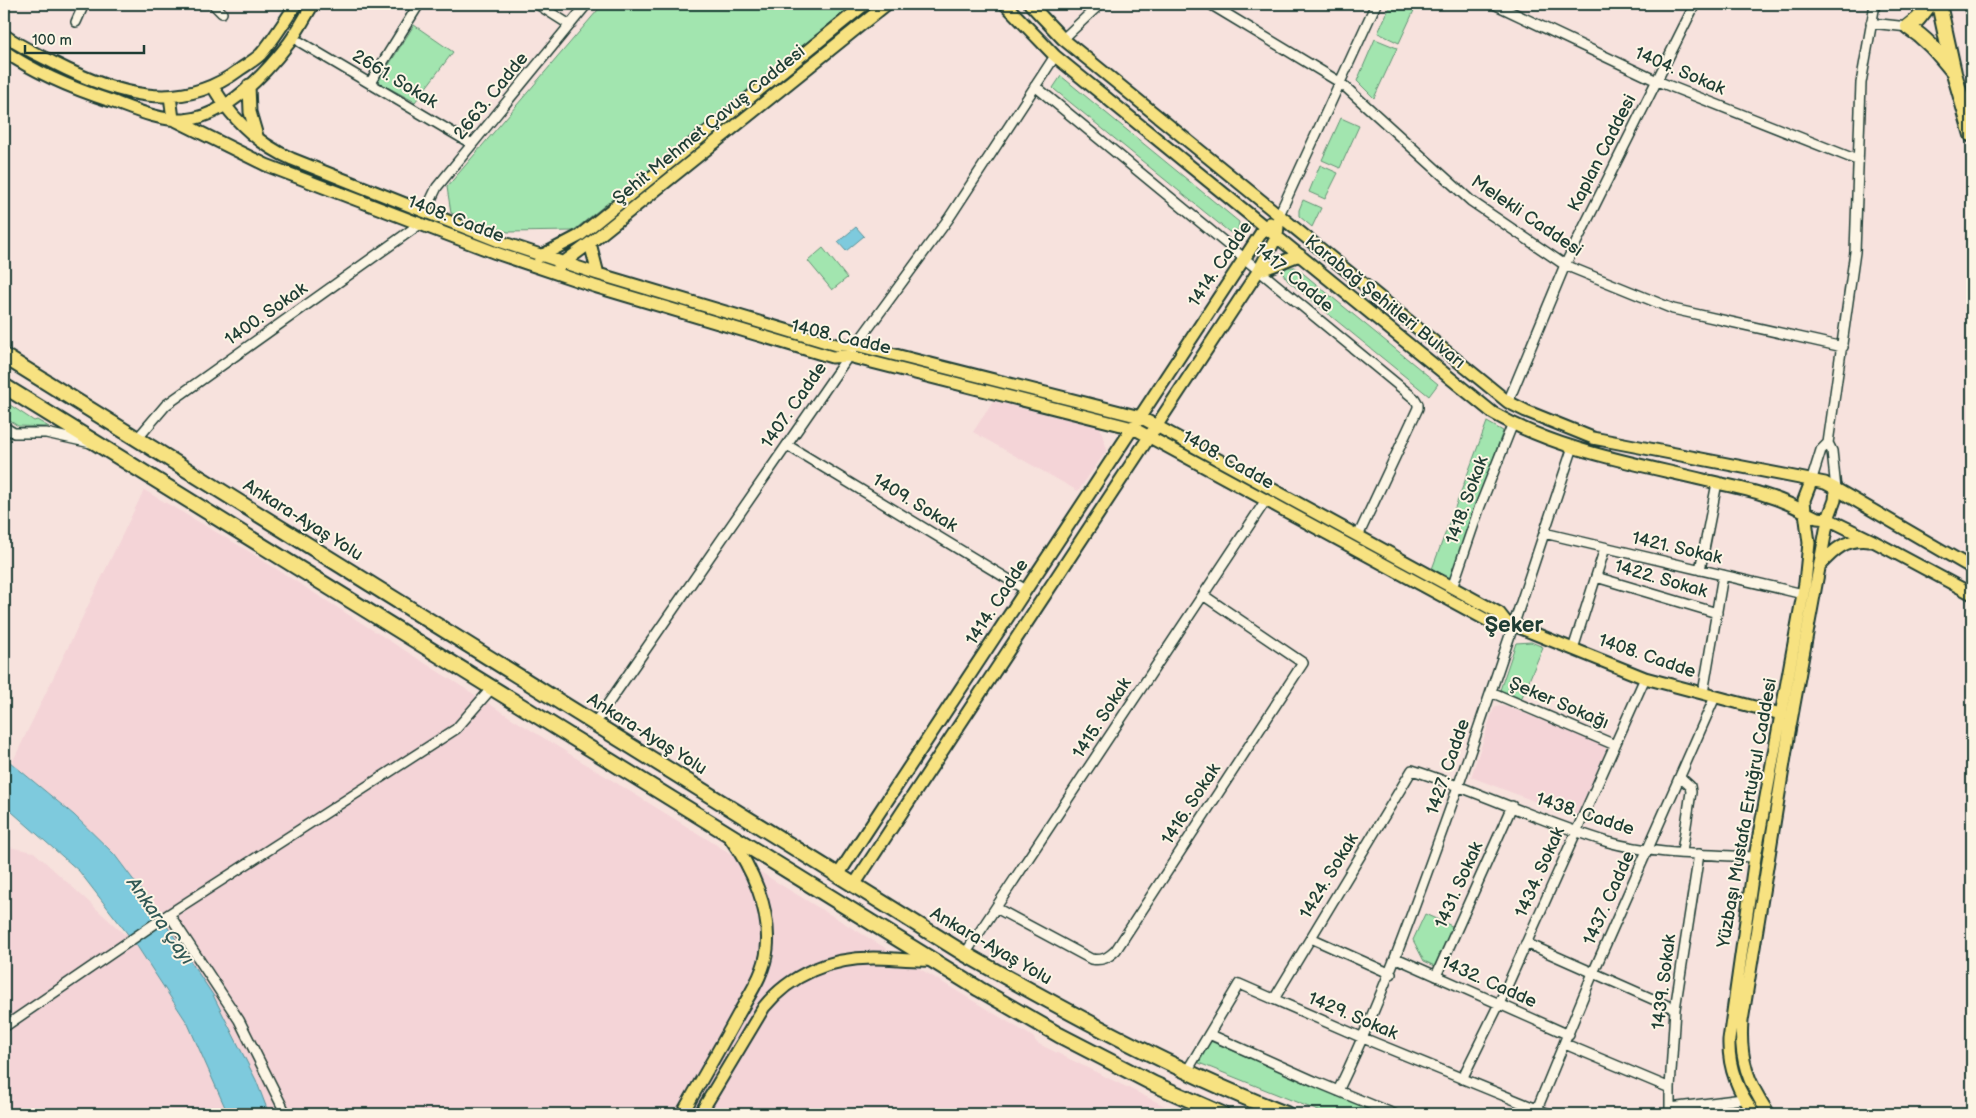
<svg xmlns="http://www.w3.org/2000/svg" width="1976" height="1118" font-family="'Balsamiq Sans',sans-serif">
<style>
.built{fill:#f4d4d7}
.green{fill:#a2e5af;stroke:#609172}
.water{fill:#7ecadd;stroke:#589299}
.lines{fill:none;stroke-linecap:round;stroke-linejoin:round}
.minor-casing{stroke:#1f3d34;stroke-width:12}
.major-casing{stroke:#1f3d34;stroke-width:15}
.highway-casing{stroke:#1f3d34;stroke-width:18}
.minor{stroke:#fcf5e5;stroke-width:9}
.major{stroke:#f7e281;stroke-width:11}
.highway{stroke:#f7e281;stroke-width:14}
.labels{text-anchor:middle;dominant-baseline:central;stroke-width:4;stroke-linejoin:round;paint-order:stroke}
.street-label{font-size:18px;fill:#1f3d34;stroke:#fcf5e5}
.water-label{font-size:19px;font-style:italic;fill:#325956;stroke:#fcf5e5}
.district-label{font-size:22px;font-weight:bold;fill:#1f3d34;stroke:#fcf5e5}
</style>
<rect width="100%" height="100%" fill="#f7e2dd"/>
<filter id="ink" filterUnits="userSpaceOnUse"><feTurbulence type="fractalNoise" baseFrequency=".02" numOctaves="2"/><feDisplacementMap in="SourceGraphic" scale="10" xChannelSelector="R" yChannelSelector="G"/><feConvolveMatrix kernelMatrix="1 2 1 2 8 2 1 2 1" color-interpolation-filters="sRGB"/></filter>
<g filter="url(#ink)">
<path class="built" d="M 993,401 L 1100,427 L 1107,450 L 1078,491 L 973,432 Z
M 144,490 L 245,549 L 513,719 L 791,891 L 1033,1037 L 1037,1043 L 1167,1107 L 1186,1114 L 4,1114 L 4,846 L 34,852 L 124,934 L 159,914 L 114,854 L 74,815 L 12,763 Z
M 1503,705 L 1604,745 L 1606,751 L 1576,817 L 1471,777 L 1494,708 Z"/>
<path class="green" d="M 603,4 L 854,4 L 573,231 L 508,232 L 451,213 L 447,187 Z
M 1391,4 L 1417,4 L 1399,43 L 1378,33 Z
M 414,25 L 453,52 L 415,102 L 378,82 Z
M 1375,39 L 1397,48 L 1374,98 L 1357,81 Z
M 1061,76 L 1239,222 L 1238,230 L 1231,233 L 1228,231 L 1055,90 L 1053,88 Z
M 1341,118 L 1359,126 L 1340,168 L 1322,160 Z
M 1320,165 L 1338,173 L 1325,199 L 1309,192 Z
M 1303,200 L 1321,208 L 1312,227 L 1299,216 L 1299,210 Z
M 823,248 L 847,278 L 832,290 L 808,261 Z
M 1288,267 L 1295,267 L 1299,270 L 1438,384 L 1429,396 L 1288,281 L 1283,274 L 1284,270 Z
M 4,401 L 34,421 L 37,420 L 49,427 L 18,426 L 4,417 Z
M 1487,422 L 1503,431 L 1451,578 L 1432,569 Z
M 1531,642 L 1543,647 L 1520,702 L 1502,694 L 1500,690 L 1516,643 Z
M 1425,914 L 1454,927 L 1437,967 L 1424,961 L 1413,940 Z
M 1210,1041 L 1383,1114 L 1326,1114 L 1199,1063 Z"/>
<path class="water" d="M 856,227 L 864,236 L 846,251 L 838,242 Z
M 4,757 L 74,815 L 114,854 L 159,914 L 213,995 L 256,1080 L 269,1114 L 228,1114 L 188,1024 L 137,946 L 79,871 L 4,805 Z"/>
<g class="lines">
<defs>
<path id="minor" d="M 213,4 L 222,13
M 537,4 L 570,25
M 1210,4 L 1341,83 L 1471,201 L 1565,265 L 1673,309 L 1843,347
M 1494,4 L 1657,81 L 1857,160
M 76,22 L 84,4
M 1871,23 L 1908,27
M 1063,39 L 1100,4
M 300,42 L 472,144
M 370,83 L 419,4
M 1035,86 L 1415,399 L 1418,404 L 1418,408 L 1358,536
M 425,212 L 437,187 L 587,4
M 1279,215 L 1376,4
M 1508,402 L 1565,265 L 1695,4
M 4,427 L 14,433 L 46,433 L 91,443
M 137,439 L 166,405 L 420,224
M 1828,443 L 1855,252 L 1861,83 L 1875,4
M 787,445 L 1026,590
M 1811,482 L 1821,450 L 1828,443 L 1832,451 L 1836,489
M 1544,533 L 1803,594
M 1700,570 L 1717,483
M 1596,577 L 1717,613
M 1452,588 L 1480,506 L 1513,423
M 1573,649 L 1605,548
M 1491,692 L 1615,745
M 1703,693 L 1723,575
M 594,724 L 856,345 L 949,218 L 1055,56
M 1680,777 L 1690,786 L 1691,792 L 1682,852
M 996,908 L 1091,959 C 1102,961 1108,958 1116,950 L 1303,663 L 1203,595
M 169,914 L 239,1020 L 286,1114
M 1311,938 L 1391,974
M 1526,943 L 1675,1009
M 965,954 L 1266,500
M 1396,958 L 1569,1035
M 1436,976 L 1512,806
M 1274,999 L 1412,770 C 1478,791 1541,822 1608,842 C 1655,855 1706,854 1755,857
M 4,1027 L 169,914 L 456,729 L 491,689
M 1209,1034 L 1314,1081 L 1394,1114
M 1565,1044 L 1670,1088
M 1187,1071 L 1239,984 L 1363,1038 L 1549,1114
M 1462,1079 L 1499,1004 L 1645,678
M 1338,1091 C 1375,1014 1404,936 1433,856 C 1483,721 1527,583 1573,447
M 1669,1112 L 1670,1108 L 1743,1099
M 1535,1114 L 1593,973 L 1715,697
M 1672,1114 L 1670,1108 L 1670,1088 L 1675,1009 L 1699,854"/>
<path id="major" d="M 1005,4 L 1055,56 L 1493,413 C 1557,450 1633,463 1704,480 C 1740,488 1773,494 1805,512 L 1809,543 L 1805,583 L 1755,857 L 1729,1040 C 1728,1068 1738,1092 1755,1114
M 1030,4 L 1063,39 L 1508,402 L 1526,411 L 1593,438 L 1825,483 L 1836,489 L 1835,500 L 1828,519 L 1789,732 L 1742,1021 C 1739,1059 1748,1083 1769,1114
M 4,35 C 19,46 37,54 54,63 C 115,94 179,115 239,70 C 246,65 255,60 261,54 C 274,39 285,21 296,4
M 4,51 C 36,73 74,89 111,101 C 133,109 160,121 184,120 C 226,117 265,74 289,43 C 298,31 305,17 313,4
M 249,85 L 250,112 L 257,136
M 213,87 C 232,119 258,144 292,159 L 501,242 L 598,274 L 836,345 L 856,345 L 1140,417 L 1499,613 L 1506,622 L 1645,678 L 1781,714
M 170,96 L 173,119 L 266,165 L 496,253 L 594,286 L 832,357 L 848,356 L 1133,428 L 1494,624 L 1506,622
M 590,243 L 598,274
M 539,257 L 579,236 L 865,4
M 559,266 L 590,243 L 887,4
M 1259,270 C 1274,267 1286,259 1300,255
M 1811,482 L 1804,500 L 1805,512 L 1817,518 L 1828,519 L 1875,542 L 1972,594
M 1836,489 L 1972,568
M 1820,565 C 1834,550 1846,538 1869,541
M 838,875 L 1265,227 L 1270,223
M 854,885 L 1259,270 L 1277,236 L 1279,215
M 682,1114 C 701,1081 720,1048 738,1015 C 749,995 765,973 767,949 C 771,909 752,868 729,836
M 700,1114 L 764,1007 C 791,974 830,958 873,958 C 893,958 912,961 931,960"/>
<path id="highway" d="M 1930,4 L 1918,19 L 1908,27 C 1927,39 1938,53 1952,70
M 1939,4 L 1954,73 L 1972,135
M 1971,4 L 1972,8
M 4,356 L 965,954 C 1069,1013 1175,1071 1286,1114
M 4,386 L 979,989 L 1059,1035 L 1154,1084 L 1222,1114"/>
</defs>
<use href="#minor" class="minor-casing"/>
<use href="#major" class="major-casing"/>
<use href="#highway" class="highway-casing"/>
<use href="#minor" class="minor"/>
<use href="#major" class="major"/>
<use href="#highway" class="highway"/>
</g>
</g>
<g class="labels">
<g class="street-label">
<text transform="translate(1680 71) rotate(23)">1404. Sokak</text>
<text transform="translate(395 79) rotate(31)">2661. Sokak</text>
<text transform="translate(491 96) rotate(-51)">2663. Cadde</text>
<text transform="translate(709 125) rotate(-39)">Şehit Mehmet Çavuş Caddesi</text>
<text transform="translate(1602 153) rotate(-63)">Kaplan Caddesi</text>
<text transform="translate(1527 216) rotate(34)">Melekli Caddesi</text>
<text transform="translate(456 219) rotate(21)">1408. Cadde</text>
<text transform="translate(1220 264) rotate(-56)">1414. Cadde</text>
<text transform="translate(1294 278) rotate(40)">1417. Cadde</text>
<text transform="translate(1385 302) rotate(39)">Karabağ Şehitleri Bulvarı</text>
<text transform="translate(266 314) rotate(-35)">1400. Sokak</text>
<text transform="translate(841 337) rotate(13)">1408. Cadde</text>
<text transform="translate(794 405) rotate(-55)">1407. Cadde</text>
<text transform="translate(1228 460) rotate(29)">1408. Cadde</text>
<text transform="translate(1467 500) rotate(-70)">1418. Sokak</text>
<text transform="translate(915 503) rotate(31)">1409. Sokak</text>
<text transform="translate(303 520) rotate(32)">Ankara-Ayaş Yolu</text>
<text transform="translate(1677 548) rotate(13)">1421. Sokak</text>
<text transform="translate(1661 579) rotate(16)">1422. Sokak</text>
<text transform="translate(997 602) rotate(-57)">1414. Cadde</text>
<text transform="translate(1647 656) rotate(19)">1408. Cadde</text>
<text transform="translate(1559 703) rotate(23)">Şeker Sokağı</text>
<text transform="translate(1102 718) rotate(-57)">1415. Sokak</text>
<text transform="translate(647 734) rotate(32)">Ankara-Ayaş Yolu</text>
<text transform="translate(1448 767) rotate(-71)">1427. Cadde</text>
<text transform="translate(1191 804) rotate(-57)">1416. Sokak</text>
<text transform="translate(1747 813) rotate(-80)">Yüzbaşı Mustafa Ertuğrul Caddesi</text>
<text transform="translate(1585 814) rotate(18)">1438. Cadde</text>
<text transform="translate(1540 872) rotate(-66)">1434. Sokak</text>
<text transform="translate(1329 876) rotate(-59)">1424. Sokak</text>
<text transform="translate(1459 885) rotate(-66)">1431. Sokak</text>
<text transform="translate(1609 898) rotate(-66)">1437. Cadde</text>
<text transform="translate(991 946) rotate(30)">Ankara-Ayaş Yolu</text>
<text transform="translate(1489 982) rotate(24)">1432. Cadde</text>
<text transform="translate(1664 982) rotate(-83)">1439. Sokak</text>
<text transform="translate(1353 1016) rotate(23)">1429. Sokak</text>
</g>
<g class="water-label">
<text transform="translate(160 921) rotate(55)">Ankara Çayı</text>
</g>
<g class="district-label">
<text x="1514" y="625">Şeker</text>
</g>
</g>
<rect width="1976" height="1118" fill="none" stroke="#fcf5e5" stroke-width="20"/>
<rect x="10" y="10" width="1956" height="1098" fill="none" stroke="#1f3d34" stroke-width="2" filter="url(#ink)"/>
<path d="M25 45v8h119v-8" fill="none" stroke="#1f3d34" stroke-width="2.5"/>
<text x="32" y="45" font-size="15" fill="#1f3d34" stroke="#fcf5e5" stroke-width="4" paint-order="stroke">100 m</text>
</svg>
